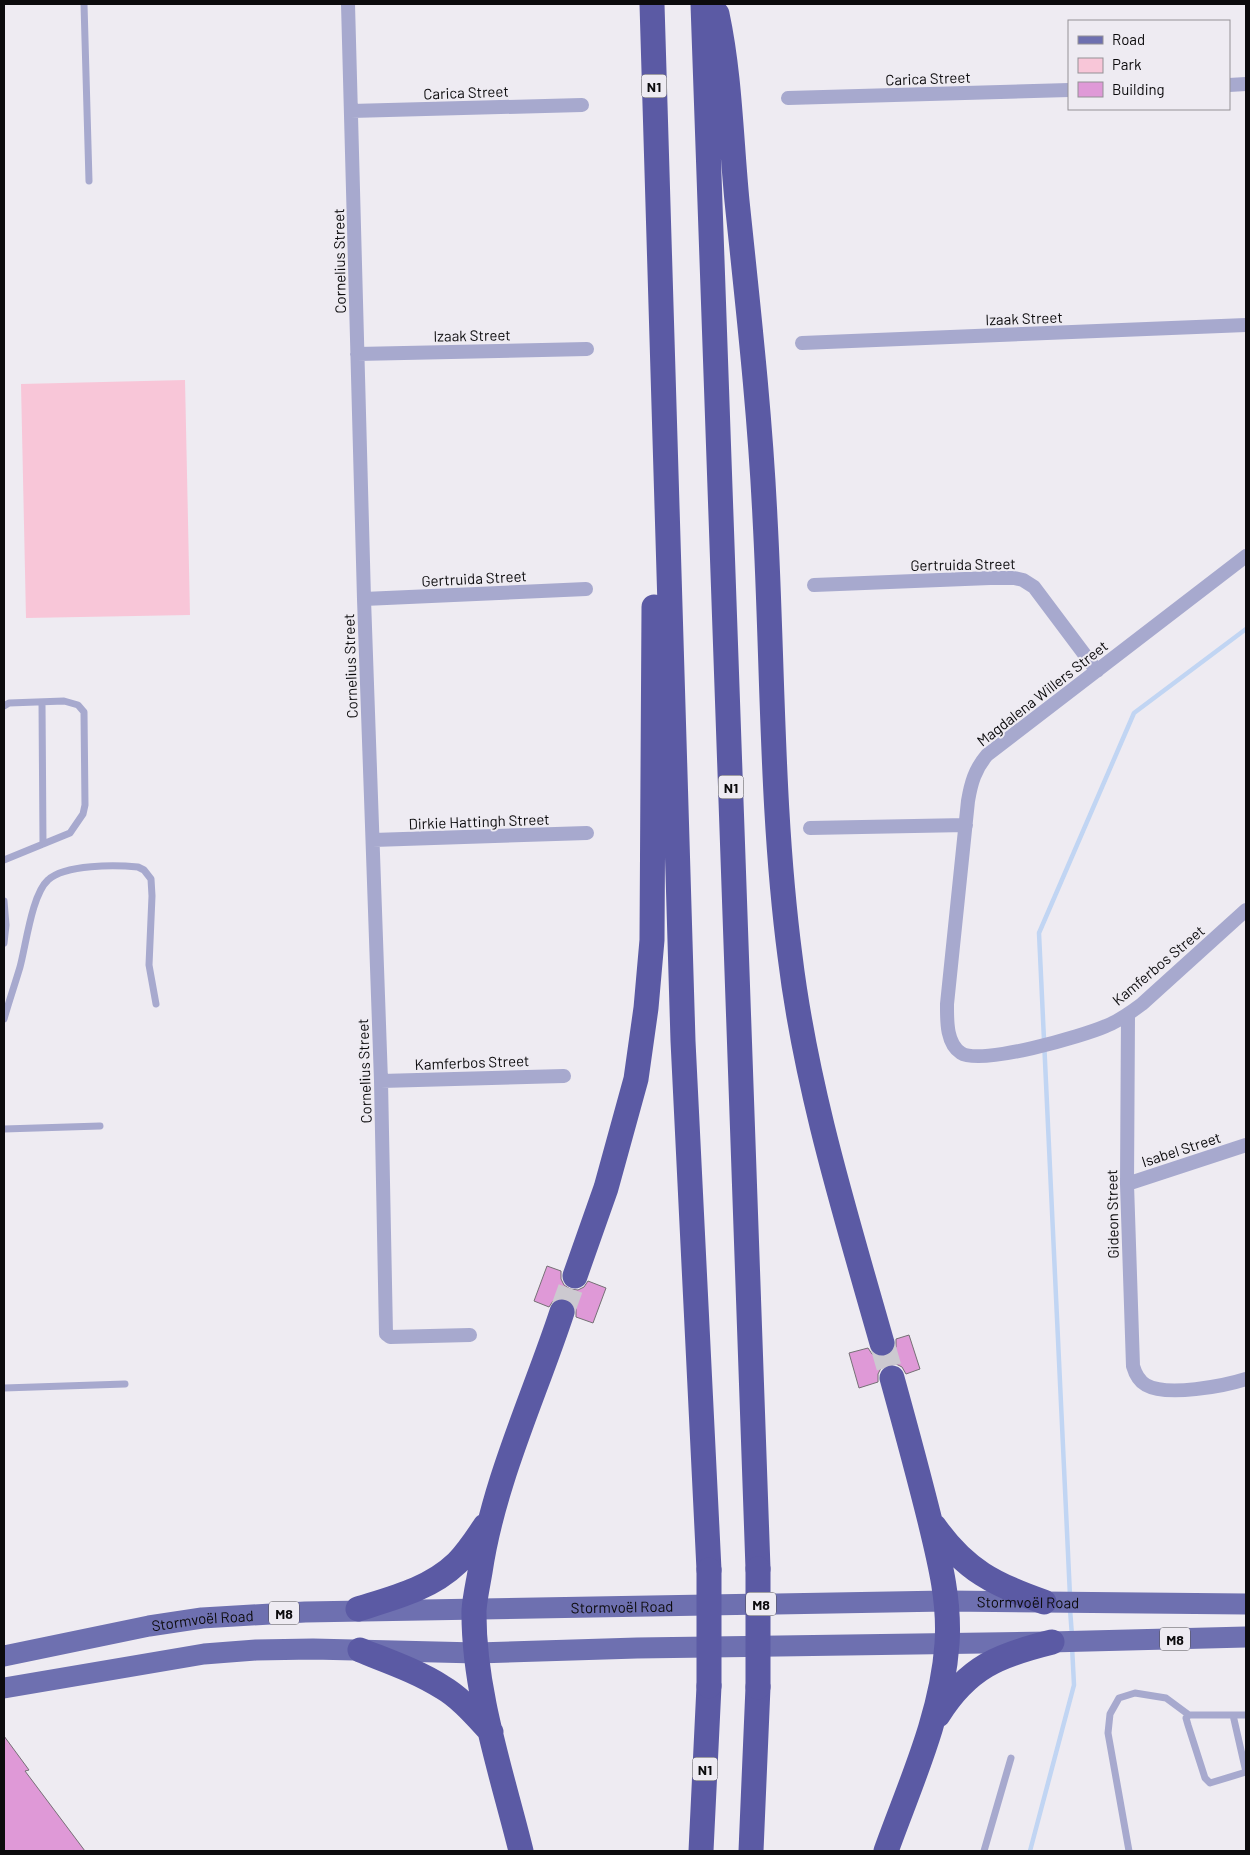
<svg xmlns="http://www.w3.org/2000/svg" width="1250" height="1855" font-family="Barlow,sans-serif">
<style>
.green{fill:#f8c6d8}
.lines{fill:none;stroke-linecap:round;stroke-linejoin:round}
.stream{stroke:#c1d5f3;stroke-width:4.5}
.building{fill:#df99d7;stroke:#757075}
.highway-tunnel{stroke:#ccc9d0;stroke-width:25;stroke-dasharray:25 12;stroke-linecap:butt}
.lane{stroke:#a7a9ce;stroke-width:7}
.street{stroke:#a7a9ce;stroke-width:14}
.primary{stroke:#6e70b0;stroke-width:21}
.highway{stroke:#5b5aa4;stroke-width:25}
.highway-bridge{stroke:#5b5aa4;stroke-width:25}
.labels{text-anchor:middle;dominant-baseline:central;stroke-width:4;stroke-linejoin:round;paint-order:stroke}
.shield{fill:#eeebf2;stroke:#504e52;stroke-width:1}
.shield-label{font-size:14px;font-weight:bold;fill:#0c0b0d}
.street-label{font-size:15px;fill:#0c0b0d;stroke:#eeebf2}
</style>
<rect width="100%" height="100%" fill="#eeebf2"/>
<path class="green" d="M 185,380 L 190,615 L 26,618 L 21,384 Z"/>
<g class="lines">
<path class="stream" d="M 1070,1596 L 1039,933 L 1134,713 L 1246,629
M 1070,1609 L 1072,1636
M 1030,1851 L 1074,1685 L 1072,1646"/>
</g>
<path class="building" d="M 547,1266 L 561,1271 L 561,1279 L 564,1285 L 570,1289 L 578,1290 L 584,1287 L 588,1281 L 606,1288 L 593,1323 L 576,1317 L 576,1309 L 572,1302 L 567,1299 L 559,1298 L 553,1301 L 549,1307 L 534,1301 Z
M 909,1335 L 920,1369 L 906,1374 L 902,1367 L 896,1364 L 888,1364 L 881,1368 L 878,1374 L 878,1382 L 859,1388 L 849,1353 L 868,1348 L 872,1354 L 878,1357 L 886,1357 L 892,1353 L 896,1347 L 896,1339 Z
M 4,1736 L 29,1770 L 25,1771 L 85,1851 L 4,1851 Z"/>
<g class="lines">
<path class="highway-tunnel" d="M 562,1312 L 575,1276
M 882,1343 L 892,1378"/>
<path class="lane" d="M 84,4 L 89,181
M 42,702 L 43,844
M 4,706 L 9,703 L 64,701 L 78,705 L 84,712 L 85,805 L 83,814 L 70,833 L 4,860
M 4,901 L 6,925 L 4,943
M 4,1019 C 9,1001 15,984 20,967 C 26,945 32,894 48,880 C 65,864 116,865 138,867 L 144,870 L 151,879 L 152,896 L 149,965 L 156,1004
M 4,1129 L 100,1126
M 4,1388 L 125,1384
M 1189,1715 L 1186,1718 L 1188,1725 L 1205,1778 L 1210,1783 L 1246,1772
M 1233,1715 L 1246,1772
M 984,1851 L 1011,1758
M 1129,1851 L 1108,1733 L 1110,1714 L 1119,1698 L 1135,1693 L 1166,1698 L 1189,1715 L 1246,1715"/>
<path class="street" d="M 348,4 L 364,599 L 381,1081 L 386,1334 L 390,1337 L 470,1335
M 1229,85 L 1246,84
M 788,98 L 1069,90
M 351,111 L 582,105
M 802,343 L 1246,325
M 357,354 L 587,349
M 1246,556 L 987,755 C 975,769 971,783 968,801 L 947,1004 C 947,1020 946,1043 961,1053 C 981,1066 1083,1036 1106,1026 C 1119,1021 1130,1013 1142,1004 L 1246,910
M 814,585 L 990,578 L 1014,578 L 1023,580 L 1034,587 L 1097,671
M 364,599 L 586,589
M 810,828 L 966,825
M 373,840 L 587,833
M 1128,1015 L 1127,1184 L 1133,1366 C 1135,1373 1139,1381 1146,1385 C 1167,1397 1224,1386 1246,1379
M 381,1081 L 564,1076
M 1127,1184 L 1246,1145"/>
<g class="primary">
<path id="s1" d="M 4,1656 L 149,1626 L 202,1618 L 305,1612 L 946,1601 L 1246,1604"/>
<path d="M 4,1688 L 204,1654 L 256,1650 L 313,1649 L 477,1653 L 637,1648 L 1050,1642 L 1246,1637"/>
</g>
<path class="highway" d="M 652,4 L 683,1041 L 709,1570
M 703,4 L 758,1569
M 717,14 C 730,75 731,139 737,201 C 748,307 760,412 765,518 C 773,664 771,811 790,956 C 806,1088 846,1216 882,1343
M 575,1276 L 606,1188 L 636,1079 L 646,1008 L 652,940 L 654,607
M 934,1526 C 965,1570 995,1585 1044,1602
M 358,1609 C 393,1598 430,1589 457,1563 C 468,1552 477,1538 485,1526
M 360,1650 C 387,1661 417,1671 442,1687 C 461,1698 476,1716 491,1732
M 938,1715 C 968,1667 999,1655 1052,1642
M 521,1851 C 502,1774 473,1690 474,1610 C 475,1597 478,1584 480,1572 C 493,1483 534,1397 562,1312
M 701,1851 L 709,1686
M 751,1851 L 758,1687
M 886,1851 C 910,1784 942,1716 947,1644 C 950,1602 940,1562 930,1521 C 918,1473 905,1425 892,1378"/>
<path class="highway-bridge" d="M 709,1686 L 709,1570
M 758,1687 L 758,1569"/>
</g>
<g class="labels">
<g class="shield">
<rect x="641.5" y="74.5" width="25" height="23" rx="4"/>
<rect x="718.5" y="775.5" width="25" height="23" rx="4"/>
<rect x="746" y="1592.5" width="30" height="23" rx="4"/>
<rect x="269" y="1601.5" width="30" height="23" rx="4"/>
<rect x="1160" y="1627.5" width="30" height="23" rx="4"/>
<rect x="692.5" y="1757.5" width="25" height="23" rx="4"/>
</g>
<g class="shield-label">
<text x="654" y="86">N1</text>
<text x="731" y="787">N1</text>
<text x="761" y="1604">M8</text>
<text x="284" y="1613">M8</text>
<text x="1175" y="1639">M8</text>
<text x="705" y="1769">N1</text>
</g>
<g class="street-label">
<text transform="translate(928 78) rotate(-2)">Carica Street</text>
<text transform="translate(466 92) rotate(-2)">Carica Street</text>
<text transform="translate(339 261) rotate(-91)">Cornelius Street</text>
<text transform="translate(1024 318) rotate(-2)">Izaak Street</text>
<text transform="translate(472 335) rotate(-1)">Izaak Street</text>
<text transform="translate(963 564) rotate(-1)">Gertruida Street</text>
<text transform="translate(474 578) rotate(-3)">Gertruida Street</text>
<text transform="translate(350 666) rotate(-92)">Cornelius Street</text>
<text transform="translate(1042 693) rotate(-38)">Magdalena Willers Street</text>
<text transform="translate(479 821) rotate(-2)">Dirkie Hattingh Street</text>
<text transform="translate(1158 965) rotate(-40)">Kamferbos Street</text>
<text transform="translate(472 1062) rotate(-2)">Kamferbos Street</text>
<text transform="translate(364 1071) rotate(-92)">Cornelius Street</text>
<text transform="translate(1181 1149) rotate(-18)">Isabel Street</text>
<text transform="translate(1112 1214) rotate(-91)">Gideon Street</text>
<text stroke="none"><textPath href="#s1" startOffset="1028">Stormvoël Road</textPath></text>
<text stroke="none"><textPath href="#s1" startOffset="622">Stormvoël Road</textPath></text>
<text stroke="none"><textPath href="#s1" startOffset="202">Stormvoël Road</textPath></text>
</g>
</g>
<rect width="1250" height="1855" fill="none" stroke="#0c0b0d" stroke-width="10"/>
<rect x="1068" y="20" width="162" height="90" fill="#eeebf2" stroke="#949196"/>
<rect x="1078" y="36" width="25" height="8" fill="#6e70b0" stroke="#949196"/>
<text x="1112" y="45" font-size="15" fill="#0c0b0d">Road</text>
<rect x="1078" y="58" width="25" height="15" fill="#f8c6d8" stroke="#949196"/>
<text x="1112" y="70" font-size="15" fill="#0c0b0d">Park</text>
<rect x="1078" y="82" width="25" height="15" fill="#df99d7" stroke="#949196"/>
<text x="1112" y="95" font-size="15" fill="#0c0b0d">Building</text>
</svg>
